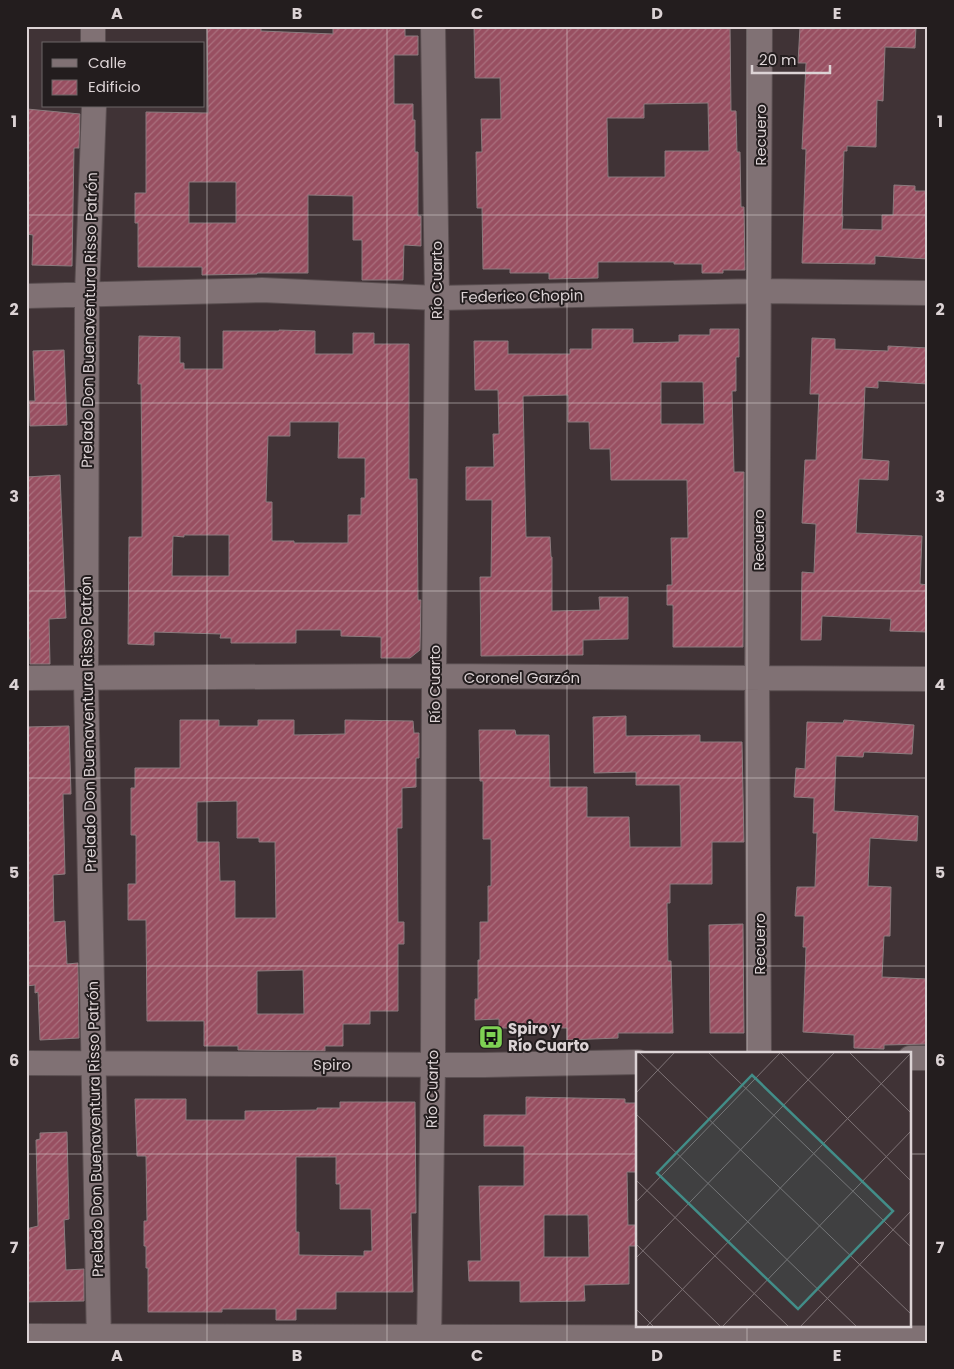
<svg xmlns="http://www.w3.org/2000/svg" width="954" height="1369" font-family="Poppins,sans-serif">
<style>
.building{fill:url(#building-hatch);stroke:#8b7b7e;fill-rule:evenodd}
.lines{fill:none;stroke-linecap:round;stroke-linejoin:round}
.minor-casing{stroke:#5a4f51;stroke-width:26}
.minor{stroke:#807174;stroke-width:24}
.grid{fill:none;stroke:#dcd3d5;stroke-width:1;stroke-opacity:0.55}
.labels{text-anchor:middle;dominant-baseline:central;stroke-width:4;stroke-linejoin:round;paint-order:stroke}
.street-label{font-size:15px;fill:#dcd3d5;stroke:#231d1e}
.poi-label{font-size:15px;font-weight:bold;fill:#dcd3d5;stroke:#231d1e;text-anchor:start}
.inset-road{fill:none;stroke:#7e7376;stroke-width:1}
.view{fill:#428d88;fill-opacity:0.15;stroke:#428d88;stroke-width:2.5}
.inset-edge{fill:none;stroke:#dcd3d5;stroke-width:2.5}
.neatline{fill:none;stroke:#dcd3d5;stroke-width:2}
.grid-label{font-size:16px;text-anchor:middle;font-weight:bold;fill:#dcd3d5}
</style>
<defs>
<pattern id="building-hatch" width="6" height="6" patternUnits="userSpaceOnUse" patternTransform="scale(1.25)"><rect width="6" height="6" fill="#984f61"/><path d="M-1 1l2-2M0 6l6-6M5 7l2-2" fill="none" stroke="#aa707e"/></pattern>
</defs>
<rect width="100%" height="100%" fill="#403336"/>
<path class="building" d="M 207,26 L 261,26 L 261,31 L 333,34 L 333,26 L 405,26 L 405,36 L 418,36 L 418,55 L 394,55 L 394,104 L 413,104 L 413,120 L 415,120 L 415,152 L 418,152 L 418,216 L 421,216 L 421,246 L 404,245 L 403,280 L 362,280 L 362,240 L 353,240 L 353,196 L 308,195 L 308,273 L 257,273 L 257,274 L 202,275 L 202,267 L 138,267 L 138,223 L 135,223 L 135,193 L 146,193 L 146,112 L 208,113 ZM 189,182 L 236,182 L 236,223 L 189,223 Z
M 474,26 L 730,26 L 731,111 L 736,111 L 737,152 L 740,152 L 741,207 L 744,207 L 745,270 L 723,270 L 723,273 L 702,273 L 702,264 L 674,264 L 674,262 L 598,262 L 598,278 L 549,279 L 549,273 L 510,273 L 510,269 L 483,269 L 482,208 L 477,208 L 476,152 L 482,152 L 481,119 L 501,119 L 500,78 L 475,78 ZM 708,103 L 709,151 L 665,151 L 665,177 L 608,177 L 607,118 L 644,118 L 644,104 Z
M 835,26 L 916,26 L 915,48 L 885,47 L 883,101 L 877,100 L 876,147 L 847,146 L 847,151 L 844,151 L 842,216 L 843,216 L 842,229 L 882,230 L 882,215 L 893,215 L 894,185 L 915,186 L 915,191 L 928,191 L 928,259 L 875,256 L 875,264 L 802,263 L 806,149 L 802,149 L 806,63 L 798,63 L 800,27 L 835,29 Z
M 27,109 L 80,114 L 79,148 L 74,148 L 72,266 L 32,265 L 33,235 L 26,234 Z
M 592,329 L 633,329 L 633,343 L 679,342 L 679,335 L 710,335 L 710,329 L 739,329 L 739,357 L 736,357 L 736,391 L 732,391 L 734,472 L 744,472 L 743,647 L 673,647 L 673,605 L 667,605 L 667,585 L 672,585 L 671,538 L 688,538 L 687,480 L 611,480 L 610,449 L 590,449 L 589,422 L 568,422 L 568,395 L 523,396 L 526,537 L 550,537 L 551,557 L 552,557 L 552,611 L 600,610 L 599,597 L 628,597 L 628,639 L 583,640 L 583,655 L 481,656 L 480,577 L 491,577 L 492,500 L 466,500 L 466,467 L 494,467 L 493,434 L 499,434 L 498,390 L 475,390 L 474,341 L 508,341 L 508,354 L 570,354 L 570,349 L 592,349 ZM 661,382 L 703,382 L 704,424 L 661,424 Z
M 279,330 L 315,331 L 315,354 L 353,354 L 353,333 L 374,333 L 374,344 L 409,344 L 409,479 L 417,479 L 418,600 L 421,600 L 420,650 L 410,658 L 381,658 L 381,637 L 341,636 L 341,630 L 296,630 L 296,643 L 231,643 L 231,638 L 220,638 L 221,634 L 154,632 L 154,645 L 128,644 L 129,537 L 142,537 L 142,475 L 141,384 L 138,384 L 139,336 L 180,337 L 180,363 L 184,363 L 184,369 L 223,369 L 223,331 L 279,331 ZM 290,422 L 339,422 L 338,458 L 365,458 L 365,498 L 361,498 L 361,515 L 348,515 L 348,543 L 294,543 L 294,541 L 272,541 L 272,502 L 266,502 L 268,436 L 290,436 ZM 184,535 L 229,535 L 229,576 L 172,576 L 173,536 L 184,537 Z
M 812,338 L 835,339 L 835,349 L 888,351 L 888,346 L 928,348 L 928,384 L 878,381 L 878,388 L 865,387 L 862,459 L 889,461 L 888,480 L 859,479 L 856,533 L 922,536 L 920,584 L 928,585 L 928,632 L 890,631 L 891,619 L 822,616 L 821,640 L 801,640 L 802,572 L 814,573 L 816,524 L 802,523 L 805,460 L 816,460 L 819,394 L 810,394 Z
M 64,350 L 67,425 L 30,426 L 29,401 L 35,401 L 33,351 Z
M 60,475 L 66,618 L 49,619 L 50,664 L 30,664 L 30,639 L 26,639 L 26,477 Z
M 626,716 L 626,736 L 700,735 L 700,742 L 742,742 L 744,842 L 712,842 L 712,884 L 670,884 L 670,903 L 667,903 L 668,961 L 671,961 L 673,1033 L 618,1033 L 618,1038 L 567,1040 L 567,1028 L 499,1028 L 499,1019 L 475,1020 L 475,999 L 478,999 L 478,960 L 480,960 L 480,922 L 488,922 L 488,886 L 491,886 L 491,839 L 483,839 L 483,781 L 480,781 L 479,730 L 515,730 L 516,735 L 549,735 L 550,787 L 587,787 L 587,817 L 629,817 L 630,847 L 681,847 L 680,785 L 636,785 L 636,772 L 594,773 L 593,717 Z
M 180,720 L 219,720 L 219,726 L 258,726 L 258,720 L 294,720 L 294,735 L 345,734 L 345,720 L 413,721 L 414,733 L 419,733 L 419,758 L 416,758 L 416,787 L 402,788 L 402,828 L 397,828 L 398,922 L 404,922 L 404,944 L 398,944 L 398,1011 L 370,1011 L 370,1024 L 343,1024 L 343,1046 L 325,1046 L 325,1051 L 238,1050 L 238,1046 L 204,1046 L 204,1021 L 147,1021 L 146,920 L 128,920 L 128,884 L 136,884 L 136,835 L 131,835 L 131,788 L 135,788 L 135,768 L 180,768 ZM 237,801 L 237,838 L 259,838 L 259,842 L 275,842 L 276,918 L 235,918 L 235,881 L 220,881 L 219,842 L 197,842 L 197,802 ZM 303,970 L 304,1014 L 257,1014 L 257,971 Z
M 844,720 L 914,725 L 912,754 L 864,752 L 863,757 L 836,756 L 834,811 L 918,816 L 917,841 L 870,838 L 868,886 L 891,887 L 890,936 L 884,936 L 882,977 L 928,979 L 928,1044 L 884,1045 L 884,1049 L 854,1048 L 854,1035 L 803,1032 L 806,947 L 803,947 L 804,916 L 795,916 L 797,887 L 815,887 L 817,833 L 813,833 L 814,798 L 794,797 L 796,768 L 805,769 L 807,722 L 843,723 Z
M 69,726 L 71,794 L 63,794 L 65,874 L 53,875 L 54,922 L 65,921 L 67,964 L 78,963 L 79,1038 L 40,1040 L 38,992 L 35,993 L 35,985 L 26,986 L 26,727 Z
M 743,924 L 744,1033 L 710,1033 L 709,925 Z
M 526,1097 L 625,1099 L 625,1103 L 638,1103 L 638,1172 L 627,1172 L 628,1225 L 638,1225 L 638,1246 L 629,1246 L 629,1284 L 584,1285 L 585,1301 L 520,1302 L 520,1281 L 469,1281 L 468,1261 L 481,1261 L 479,1186 L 524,1186 L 524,1146 L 484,1146 L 484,1115 L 526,1115 ZM 544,1215 L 588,1215 L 589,1257 L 544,1257 Z
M 135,1099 L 186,1099 L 186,1120 L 245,1120 L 245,1111 L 317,1110 L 317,1108 L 340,1108 L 340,1102 L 415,1102 L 416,1213 L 411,1213 L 413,1292 L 336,1292 L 336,1309 L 296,1309 L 296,1320 L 276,1320 L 276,1309 L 222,1309 L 222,1312 L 148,1312 L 148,1268 L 146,1268 L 146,1246 L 144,1246 L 144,1221 L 147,1221 L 146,1156 L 137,1156 ZM 296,1157 L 336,1157 L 336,1184 L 340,1184 L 340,1209 L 371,1209 L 372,1251 L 364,1251 L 364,1256 L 299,1255 L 299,1232 L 296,1232 Z
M 67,1132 L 69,1219 L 64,1220 L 66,1270 L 84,1269 L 84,1301 L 26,1302 L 26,1229 L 38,1226 L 36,1140 L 40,1139 L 40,1133 Z"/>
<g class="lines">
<defs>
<path id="minor" d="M 93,26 L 93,44
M 94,106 L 87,295 L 86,679 L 99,1343
M 26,296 L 262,290 L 437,298 L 760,291 L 928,293
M 26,678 L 434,676 L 928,679
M 759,1053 L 757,677 L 760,26
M 910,1058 L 928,1058
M 26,1063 L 484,1065 L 638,1062
M 26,1336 L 928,1338
M 429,1343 L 433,1064 L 434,676 L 437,298 L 433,26"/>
</defs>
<use href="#minor" class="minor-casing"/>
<use href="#minor" class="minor"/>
</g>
<path class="grid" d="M 207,26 L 207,1343M 387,26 L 387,1343M 567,26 L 567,1343M 747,26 L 747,1053M 26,215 L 928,215M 26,403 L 928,403M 26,591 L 928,591M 26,778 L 928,778M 26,966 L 928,966M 26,1154 L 638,1154M 910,1154 L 928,1154M 747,1325 L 747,1343"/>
<defs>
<symbol id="bus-square" viewBox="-11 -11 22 22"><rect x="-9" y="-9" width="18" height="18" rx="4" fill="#7ed153" stroke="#231d1e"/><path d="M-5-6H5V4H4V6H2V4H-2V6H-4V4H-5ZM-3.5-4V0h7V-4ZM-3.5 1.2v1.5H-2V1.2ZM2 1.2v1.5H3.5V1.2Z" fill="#111"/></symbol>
</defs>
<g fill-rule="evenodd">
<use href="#bus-square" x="477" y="1023" width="28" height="28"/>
</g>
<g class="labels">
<g class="street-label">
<text transform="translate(760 135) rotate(-90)">Recuero</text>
<text transform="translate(436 280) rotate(-90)">Río Cuarto</text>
<text transform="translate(522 296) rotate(-1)">Federico Chopin</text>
<text transform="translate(89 320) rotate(-89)">Prelado Don Buenaventura Risso Patrón</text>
<text transform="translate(758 540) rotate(-90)">Recuero</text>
<text x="522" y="677">Coronel Garzón</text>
<text transform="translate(434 684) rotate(-90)">Río Cuarto</text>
<text transform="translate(88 724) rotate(-91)">Prelado Don Buenaventura Risso Patrón</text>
<text transform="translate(759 944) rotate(-90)">Recuero</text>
<text x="332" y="1064">Spiro</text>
<text transform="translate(432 1089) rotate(-89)">Río Cuarto</text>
<text transform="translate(95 1129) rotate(-91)">Prelado Don Buenaventura Risso Patrón</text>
</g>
<g class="poi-label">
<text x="508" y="1028">Spiro y<tspan x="508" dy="17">Río Cuarto</tspan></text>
</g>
</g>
<g transform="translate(636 1052)">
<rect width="275" height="275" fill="#403336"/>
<path class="inset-road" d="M 3,0 L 275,262M 72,0 L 275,195M 144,0 L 275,129M 213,0 L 275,61M 0,41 L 39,0M 0,62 L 221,275M 0,128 L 153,275M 0,150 L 145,0M 0,192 L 85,275M 0,206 L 199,0M 0,257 L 18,275M 10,275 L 275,1M 86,275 L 275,79M 164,275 L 275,159"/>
<path class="view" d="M 116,23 L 257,159 L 162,257 L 21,121 Z"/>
<rect width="275" height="275" class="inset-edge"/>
</g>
<rect width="954" height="1369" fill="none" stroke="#231d1e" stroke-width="55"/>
<rect x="42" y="42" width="162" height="65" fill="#231d1e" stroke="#6d6667"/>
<rect x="52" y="59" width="25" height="8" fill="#807174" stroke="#6d6667"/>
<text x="88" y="68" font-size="15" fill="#dcd3d5">Calle</text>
<rect x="52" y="80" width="25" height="15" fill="url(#building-hatch)" stroke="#6d6667"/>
<text x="88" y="92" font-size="15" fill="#dcd3d5">Edificio</text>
<path d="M752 65v8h78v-8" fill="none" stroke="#dcd3d5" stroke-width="2.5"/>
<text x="759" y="65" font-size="15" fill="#dcd3d5" stroke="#231d1e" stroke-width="4" paint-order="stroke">20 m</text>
<rect x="28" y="28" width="898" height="1314" class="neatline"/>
<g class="grid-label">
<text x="117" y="19">A</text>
<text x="297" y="19">B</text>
<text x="477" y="19">C</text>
<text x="657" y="19">D</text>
<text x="837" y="19">E</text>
<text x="14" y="127">1</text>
<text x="940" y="127">1</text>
<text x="14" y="315">2</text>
<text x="940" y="315">2</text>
<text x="14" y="502">3</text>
<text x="940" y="502">3</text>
<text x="14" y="690">4</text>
<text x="940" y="690">4</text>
<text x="14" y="878">5</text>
<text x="940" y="878">5</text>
<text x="14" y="1066">6</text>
<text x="940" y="1066">6</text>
<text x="14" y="1253">7</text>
<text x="940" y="1253">7</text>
<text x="117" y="1361">A</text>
<text x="297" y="1361">B</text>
<text x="477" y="1361">C</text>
<text x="657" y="1361">D</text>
<text x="837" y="1361">E</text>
</g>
</svg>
